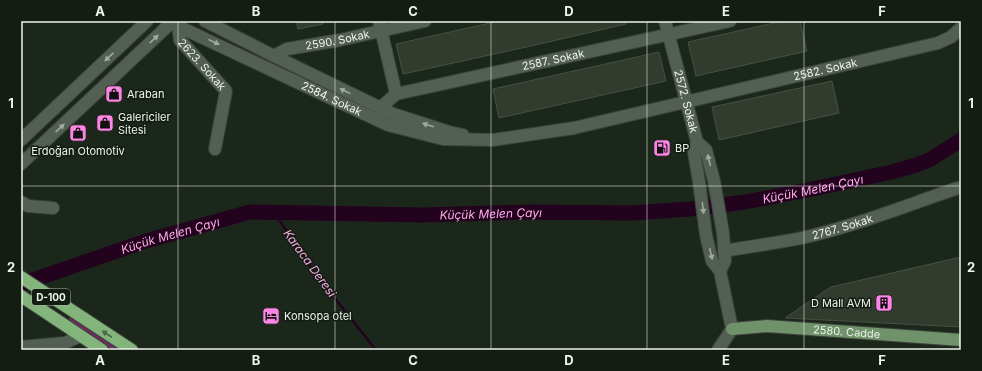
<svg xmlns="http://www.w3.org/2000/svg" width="982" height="371" font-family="Inter,sans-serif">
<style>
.green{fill:#6a2d5e}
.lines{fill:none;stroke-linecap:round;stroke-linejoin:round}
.stream{stroke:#23021e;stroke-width:2.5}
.river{stroke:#23021e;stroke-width:15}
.building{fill:#313c2f;stroke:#465144}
.minor-casing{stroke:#3a4239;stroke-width:14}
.major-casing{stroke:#3a4239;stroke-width:14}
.highway-casing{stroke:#3a4239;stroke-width:14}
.minor{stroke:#535f52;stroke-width:12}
.major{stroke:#6f926b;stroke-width:12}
.highway{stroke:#82b47b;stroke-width:12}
.oneway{fill:#a0aa9f}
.oneway2{fill:#4a6846}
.grid{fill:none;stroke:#edf4ec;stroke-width:1;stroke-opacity:0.55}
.labels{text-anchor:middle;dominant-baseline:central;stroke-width:3;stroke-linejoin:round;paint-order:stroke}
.shield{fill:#131d12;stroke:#acb4ab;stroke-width:1}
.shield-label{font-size:10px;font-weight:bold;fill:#edf4ec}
.street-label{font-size:11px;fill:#edf4ec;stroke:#131d12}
.poi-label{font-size:11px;fill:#edf4ec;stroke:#131d12;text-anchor:start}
.water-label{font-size:12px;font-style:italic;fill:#fcade9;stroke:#131d12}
.neatline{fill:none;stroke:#edf4ec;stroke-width:1.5}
.grid-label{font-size:13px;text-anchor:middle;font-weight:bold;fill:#edf4ec}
</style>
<rect width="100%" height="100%" fill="#1c271b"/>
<path class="green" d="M 70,317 L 122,350 L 112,350 L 68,320 Z"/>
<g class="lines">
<path class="stream" d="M 274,212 L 314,272 L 376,350"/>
<path class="river" id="s1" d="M 21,284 L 146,241 L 250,212 L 423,215 L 530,212 L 632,213 L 690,209 L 745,202 L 808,190 L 892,172 L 916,165 L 929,160 L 961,140"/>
</g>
<path class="building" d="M 296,21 L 323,21 L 323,24 L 298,29 Z
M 499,21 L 626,21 L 626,24 L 531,46 L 403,74 L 396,44 Z
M 783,21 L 800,21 L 807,51 L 696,76 L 688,42 Z
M 659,52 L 666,81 L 499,118 L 493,89 Z
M 832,81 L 839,113 L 719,140 L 712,107 Z
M 961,257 L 961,327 L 785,318 L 831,287 Z"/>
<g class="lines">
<defs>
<g id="minor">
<path id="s2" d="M 167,21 L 388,125 L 443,139 L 493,140 L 574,128 L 938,43 L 951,37 L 961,28"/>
<path d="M 205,21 L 274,56 L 393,114 L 449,132 L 463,135"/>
<path d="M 379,21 L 396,94"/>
<path id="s3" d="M 665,21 L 697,142 L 694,152 L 699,182 L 706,235 L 712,261 L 720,271 L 732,329 L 718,350"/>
<path id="s4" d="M 178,26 L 180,40 L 226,91 L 215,149"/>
<path id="s5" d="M 274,56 L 287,49 L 340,40 L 425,21"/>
<path id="s6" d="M 380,108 L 396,94 L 730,21"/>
<path d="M 21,140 L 147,21"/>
<path d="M 697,142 L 706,150 L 714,181 L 723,233 L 725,261 L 720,271"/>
<path d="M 21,164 L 173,21"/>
<path d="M 21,202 L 28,206 L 53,208"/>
<path id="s7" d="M 724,251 C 751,246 779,243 806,237 C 858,225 907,205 958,188"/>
<path d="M 21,347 L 65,343 L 80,336"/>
</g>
<g id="major">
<path id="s8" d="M 732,329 L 767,326 L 961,340"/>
</g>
<path id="highway" d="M 21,277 L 132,350
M 21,296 L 102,350"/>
</defs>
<use href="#minor" class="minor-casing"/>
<use href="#major" class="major-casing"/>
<use href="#highway" class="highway-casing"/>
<use href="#minor" class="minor"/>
<use href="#major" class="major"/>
<use href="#highway" class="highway"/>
</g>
<defs><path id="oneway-solid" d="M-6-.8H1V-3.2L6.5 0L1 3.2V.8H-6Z"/></defs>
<g class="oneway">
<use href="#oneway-solid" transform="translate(154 39) rotate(-43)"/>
<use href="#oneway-solid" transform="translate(214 42) rotate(24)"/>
<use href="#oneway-solid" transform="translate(109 57) rotate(137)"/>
<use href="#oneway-solid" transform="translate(345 91) rotate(-154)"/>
<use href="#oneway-solid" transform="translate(428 125) rotate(-163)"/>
<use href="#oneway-solid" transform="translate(60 128) rotate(-43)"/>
<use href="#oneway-solid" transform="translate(709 160) rotate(-104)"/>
<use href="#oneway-solid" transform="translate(703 208) rotate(83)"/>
<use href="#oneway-solid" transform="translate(711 254) rotate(77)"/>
</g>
<use class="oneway2" href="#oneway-solid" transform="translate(107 334) rotate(-147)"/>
<path class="grid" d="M 178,21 L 178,350M 335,21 L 335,350M 491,21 L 491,350M 647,21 L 647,350M 804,21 L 804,350M 21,186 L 961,186"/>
<defs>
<symbol id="shop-square" viewBox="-11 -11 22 22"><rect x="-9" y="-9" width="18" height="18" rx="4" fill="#fc86e4" stroke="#131d12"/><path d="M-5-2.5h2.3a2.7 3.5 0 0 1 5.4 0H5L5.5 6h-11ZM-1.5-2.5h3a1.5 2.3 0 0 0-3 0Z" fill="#111"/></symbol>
<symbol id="fuel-square" viewBox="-11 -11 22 22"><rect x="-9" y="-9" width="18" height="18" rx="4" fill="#fc86e4" stroke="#131d12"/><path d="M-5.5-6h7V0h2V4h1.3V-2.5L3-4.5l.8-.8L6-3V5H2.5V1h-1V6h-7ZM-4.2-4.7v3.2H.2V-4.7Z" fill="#111"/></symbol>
<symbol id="building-square" viewBox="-11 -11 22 22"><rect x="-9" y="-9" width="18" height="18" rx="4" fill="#fc86e4" stroke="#131d12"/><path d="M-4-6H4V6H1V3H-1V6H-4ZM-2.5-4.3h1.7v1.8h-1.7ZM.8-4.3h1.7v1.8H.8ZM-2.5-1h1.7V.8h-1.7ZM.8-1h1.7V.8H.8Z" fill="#111"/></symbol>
<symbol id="hotel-square" viewBox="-11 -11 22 22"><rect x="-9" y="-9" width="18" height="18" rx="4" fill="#fc86e4" stroke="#131d12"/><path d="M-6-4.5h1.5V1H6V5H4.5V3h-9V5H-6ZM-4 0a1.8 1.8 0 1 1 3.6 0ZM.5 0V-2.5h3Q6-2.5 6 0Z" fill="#111"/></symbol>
</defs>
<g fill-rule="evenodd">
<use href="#shop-square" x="104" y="84" width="20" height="20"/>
<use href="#shop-square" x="95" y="113" width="20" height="20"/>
<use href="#shop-square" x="68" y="123" width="20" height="20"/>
<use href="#fuel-square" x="652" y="138" width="20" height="20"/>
<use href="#building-square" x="874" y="293" width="20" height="20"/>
<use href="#hotel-square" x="261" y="306" width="20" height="20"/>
</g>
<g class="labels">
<rect class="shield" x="32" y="289" width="38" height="16" rx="3"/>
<g class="shield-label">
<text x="51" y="297">D-100</text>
</g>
<g class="street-label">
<text stroke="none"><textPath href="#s5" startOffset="66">2590. Sokak</textPath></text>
<text stroke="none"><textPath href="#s6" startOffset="182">2587. Sokak</textPath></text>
<text stroke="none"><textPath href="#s4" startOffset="47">2623. Sokak</textPath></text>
<text stroke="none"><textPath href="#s2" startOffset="691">2582. Sokak</textPath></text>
<text stroke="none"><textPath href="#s2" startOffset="182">2584. Sokak</textPath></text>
<text stroke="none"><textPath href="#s3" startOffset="83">2572. Sokak</textPath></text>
<text stroke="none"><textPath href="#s7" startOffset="121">2767. Sokak</textPath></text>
<text stroke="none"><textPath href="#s8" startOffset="115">2580. Cadde</textPath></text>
</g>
<g class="poi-label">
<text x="127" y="94">Araban</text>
<text x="118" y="117">Galericiler<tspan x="118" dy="13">Sitesi</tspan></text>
<text x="675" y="148">BP</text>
<text x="78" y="151" text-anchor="middle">Erdoğan Otomotiv</text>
<text x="871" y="303" text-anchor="end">D Mall AVM</text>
<text x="284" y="316">Konsopa otel</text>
</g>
<g class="water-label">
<text stroke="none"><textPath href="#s1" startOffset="805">Küçük Melen Çayı</textPath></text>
<text stroke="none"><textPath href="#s1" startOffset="481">Küçük Melen Çayı</textPath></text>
<text stroke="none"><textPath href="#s1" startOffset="157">Küçük Melen Çayı</textPath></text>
<text transform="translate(310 263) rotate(54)">Karaca Deresi</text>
</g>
</g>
<rect width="982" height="371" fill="none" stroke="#131d12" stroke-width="44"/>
<rect x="22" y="22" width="938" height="327" class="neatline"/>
<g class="grid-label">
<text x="100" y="16">A</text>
<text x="256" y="16">B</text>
<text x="413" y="16">C</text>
<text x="569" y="16">D</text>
<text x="726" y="16">E</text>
<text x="882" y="16">F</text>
<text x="11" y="108">1</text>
<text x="971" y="108">1</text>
<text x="11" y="272">2</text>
<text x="971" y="272">2</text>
<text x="100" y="365">A</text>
<text x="256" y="365">B</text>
<text x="413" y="365">C</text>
<text x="569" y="365">D</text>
<text x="726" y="365">E</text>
<text x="882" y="365">F</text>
</g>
</svg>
